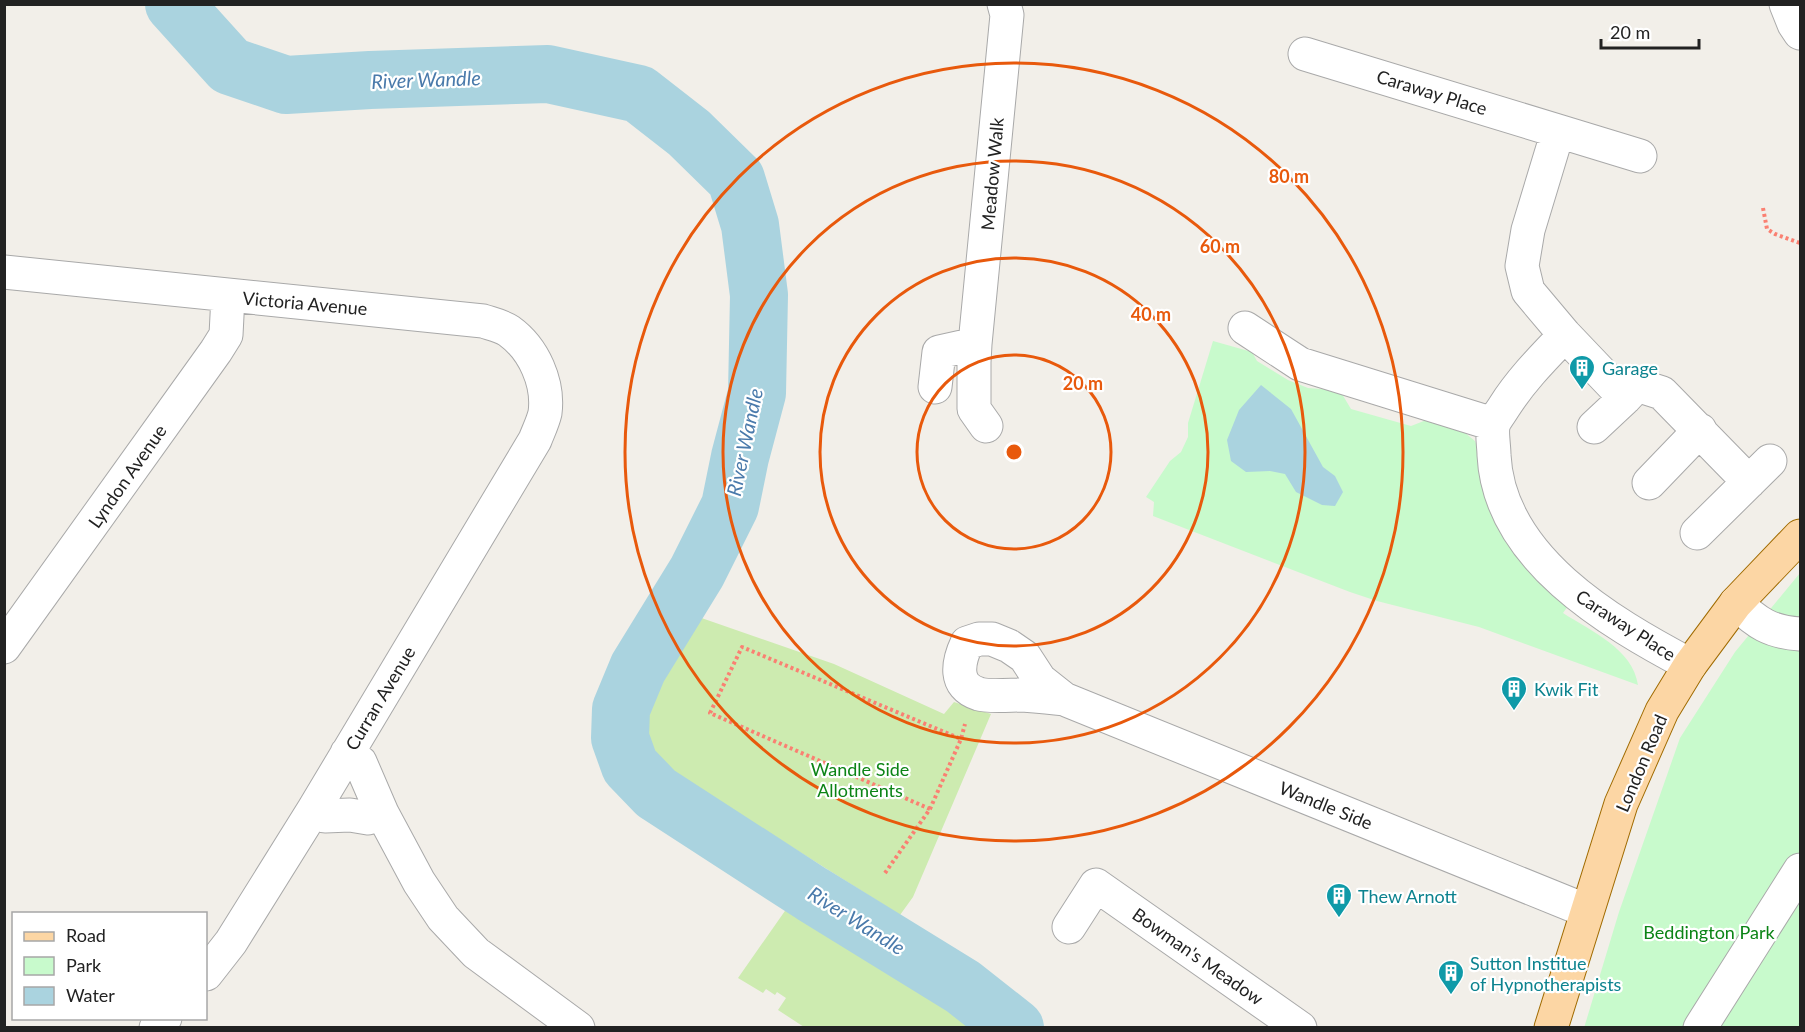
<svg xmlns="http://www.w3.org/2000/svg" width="1805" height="1032" font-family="Lato,sans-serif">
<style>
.grass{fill:#cdebb0}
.park{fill:#c8facc}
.water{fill:#aad3df}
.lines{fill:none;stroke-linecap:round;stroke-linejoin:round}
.stream{stroke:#aad3df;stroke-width:9}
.river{stroke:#aad3df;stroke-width:58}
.minor-casing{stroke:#a9a9a9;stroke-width:35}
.major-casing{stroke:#a06b00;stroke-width:35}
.path{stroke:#fa8072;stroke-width:4;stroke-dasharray:3 3;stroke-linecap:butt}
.minor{stroke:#fff;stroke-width:33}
.major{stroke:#fcd6a4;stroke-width:33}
.ring{fill:none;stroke:#e8590c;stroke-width:3}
.labels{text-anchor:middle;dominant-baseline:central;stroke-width:4.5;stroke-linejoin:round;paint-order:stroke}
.street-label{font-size:18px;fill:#222;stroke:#fff}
.culture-label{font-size:18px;fill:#0d838f;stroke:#fff;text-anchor:start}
.park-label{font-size:18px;fill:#0c8416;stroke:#fff}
.water-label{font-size:20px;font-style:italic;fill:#4a7aab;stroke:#fff}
.centre{fill:#e8590c;stroke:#fff;stroke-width:3}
.ring-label{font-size:18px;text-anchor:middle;font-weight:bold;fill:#e8590c;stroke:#fff;stroke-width:4.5;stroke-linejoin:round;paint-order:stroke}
</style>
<rect width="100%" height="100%" fill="#f2efe9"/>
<path class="grass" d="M 690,614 L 834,664 L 944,714 L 954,702 L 991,714 L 913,897 L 900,915 L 658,763 C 647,752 634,740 634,723 C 634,702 677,637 690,614 Z
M 794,898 L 879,952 L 939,994 L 984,1027 L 804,1027 L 778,1010 L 786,998 L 777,992 L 775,995 L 766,989 L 763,993 L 738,978 Z"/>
<path class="park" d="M 1213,341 L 1252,352 L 1257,361 L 1288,380 L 1308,388 L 1334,390 L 1342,394 L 1351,409 L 1411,426 L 1429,419 L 1459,428 L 1475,441 L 1481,458 L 1568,606 L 1563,613 C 1591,631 1633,649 1638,685 L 1479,627 L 1377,601 L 1350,592 L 1153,516 L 1154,502 L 1146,497 L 1170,461 L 1181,452 L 1188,437 L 1188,423 Z
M 1800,573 L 1800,1027 L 1584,1028 L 1619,912 L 1680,738 L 1735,652 Z"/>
<path class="water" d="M 1261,385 L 1291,409 L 1323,467 L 1335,476 L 1343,492 L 1335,506 L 1322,505 L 1296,492 L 1285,474 L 1270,471 L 1246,472 L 1231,461 L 1227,440 L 1239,410 Z"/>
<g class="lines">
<path class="stream" d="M 982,1028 L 992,1010"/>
<path class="river" d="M 174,4 L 230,66 L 286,85 L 370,80 L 548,74 L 639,94 L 689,133 L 736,179 L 750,225 L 759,295 L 757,393 L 740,457 L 730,506 L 697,572 L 638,668 L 621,709 L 620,738 L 630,766 L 656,793 L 812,894 L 963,987 L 1015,1028"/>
<defs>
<path id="minor" d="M 1786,4 L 1794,24 L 1800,33
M 1305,54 L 1558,131 L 1528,230 L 1522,266 L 1528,291 L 1565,335 L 1625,398 L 1637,385 L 1662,393 L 1749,482
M 1558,131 L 1640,156
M 4,272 L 483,321 C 492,324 502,326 509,331 C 534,349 549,383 545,413 C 543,422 538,432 535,440 L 314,809 L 231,942 L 206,974
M 1245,328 L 1300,364 L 1493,424
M 1565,335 C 1543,358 1521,380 1504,407 C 1501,412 1496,418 1494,423 C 1491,431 1494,446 1494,455 C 1499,558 1609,622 1690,665
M 975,344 L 1007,15 L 1004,4
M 935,387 L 939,352 L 975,344 L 974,362 L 974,409 L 986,426
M 1594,427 L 1625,398
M 1649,483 L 1700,430
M 1697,533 L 1770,461
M 1736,603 C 1757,623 1770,632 1800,634
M 4,647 L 216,351 L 226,335 L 228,296
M 1064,699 C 1050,697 1036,696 1022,695 C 1011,695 988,697 979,694 C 953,686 958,662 967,643 L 979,639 L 992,639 L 1009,646 L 1025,657 L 1040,680 L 1064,699 L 1587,911
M 347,753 L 360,762 L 382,813 L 419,882 L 443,918 L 476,953 L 578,1028
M 314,809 L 325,816 L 350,815 L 368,818 L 382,813
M 1069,927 L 1096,885 L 1300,1028
M 156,1028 L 165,1018
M 1700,1028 L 1800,870"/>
<path id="major" d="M 1551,1028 L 1621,804 L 1662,711 L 1690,665 L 1736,603 L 1800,536"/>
</defs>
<use href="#minor" class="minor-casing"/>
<use href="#major" class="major-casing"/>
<path class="path" d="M 1763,208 L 1767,229 L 1775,234 L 1800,243
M 930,809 L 710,713 L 742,647 L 961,739
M 885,873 L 930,809 L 961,739 L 965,724"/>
<use href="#minor" class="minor"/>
<use href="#major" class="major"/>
</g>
<g class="ring">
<circle cx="1014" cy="452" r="97"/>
<circle cx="1014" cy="452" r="194"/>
<circle cx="1014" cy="452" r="291"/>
<circle cx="1014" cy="452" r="389"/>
</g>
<defs>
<symbol id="building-pin" viewBox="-11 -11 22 30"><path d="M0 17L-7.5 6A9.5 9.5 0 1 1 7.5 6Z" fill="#0f9aa8" stroke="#fff"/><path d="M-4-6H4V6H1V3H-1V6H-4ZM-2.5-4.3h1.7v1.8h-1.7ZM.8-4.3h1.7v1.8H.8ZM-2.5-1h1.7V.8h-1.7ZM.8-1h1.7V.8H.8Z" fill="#fff"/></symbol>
</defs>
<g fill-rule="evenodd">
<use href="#building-pin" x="1567" y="353" width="30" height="40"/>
<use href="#building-pin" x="1499" y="674" width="30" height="40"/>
<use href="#building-pin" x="1324" y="881" width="30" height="40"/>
<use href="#building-pin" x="1436" y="958" width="30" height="40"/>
</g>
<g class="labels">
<g class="street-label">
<text transform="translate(1432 92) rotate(17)">Caraway Place</text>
<text transform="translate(992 174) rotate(-85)">Meadow Walk</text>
<text transform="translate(305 303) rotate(5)">Victoria Avenue</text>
<text transform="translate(127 476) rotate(-55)">Lyndon Avenue</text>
<text transform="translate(1626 625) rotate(33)">Caraway Place</text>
<text transform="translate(380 698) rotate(-59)">Curran Avenue</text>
<text transform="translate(1641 763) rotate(-67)">London Road</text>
<text transform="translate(1326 805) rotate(22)">Wandle Side</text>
<text transform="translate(1198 956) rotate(35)">Bowman's Meadow</text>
</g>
<g class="culture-label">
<text x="1602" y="368">Garage</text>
<text x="1534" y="689">Kwik Fit</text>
<text x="1358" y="896">Thew Arnott</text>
<text x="1470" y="963">Sutton Institue<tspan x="1470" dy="21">of Hypnotherapists</tspan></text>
</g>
<g class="park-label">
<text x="860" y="769">Wandle Side<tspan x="860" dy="21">Allotments</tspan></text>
<text x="1709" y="932">Beddington Park</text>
</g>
<g class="water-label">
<text transform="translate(426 79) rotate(-2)">River Wandle</text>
<text transform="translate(744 442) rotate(-78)">River Wandle</text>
<text transform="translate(857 920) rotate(32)">River Wandle</text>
</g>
</g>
<circle cx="1014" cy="452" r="9" class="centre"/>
<g class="ring-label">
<text x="1289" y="183">80 m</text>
<text x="1220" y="253">60 m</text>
<text x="1151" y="321">40 m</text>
<text x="1083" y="390">20 m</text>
</g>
<rect width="1805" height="1032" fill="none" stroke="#222222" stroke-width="12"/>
<rect x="12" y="912" width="195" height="108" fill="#ffffff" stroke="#a7a7a7" stroke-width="1.5"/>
<rect x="24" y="932" width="30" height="9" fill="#fcd6a4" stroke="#a7a7a7" stroke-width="1.5"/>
<text x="66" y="942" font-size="18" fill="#222222">Road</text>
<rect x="24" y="957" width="30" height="18" fill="#c8facc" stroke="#a7a7a7" stroke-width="1.5"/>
<text x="66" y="972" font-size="18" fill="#222222">Park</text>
<rect x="24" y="987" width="30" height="18" fill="#aad3df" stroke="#a7a7a7" stroke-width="1.5"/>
<text x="66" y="1002" font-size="18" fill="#222222">Water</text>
<path d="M1601 39v9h98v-9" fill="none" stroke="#222222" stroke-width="3"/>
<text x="1610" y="39" font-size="18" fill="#222222" stroke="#ffffff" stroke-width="4.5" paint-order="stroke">20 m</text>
</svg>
